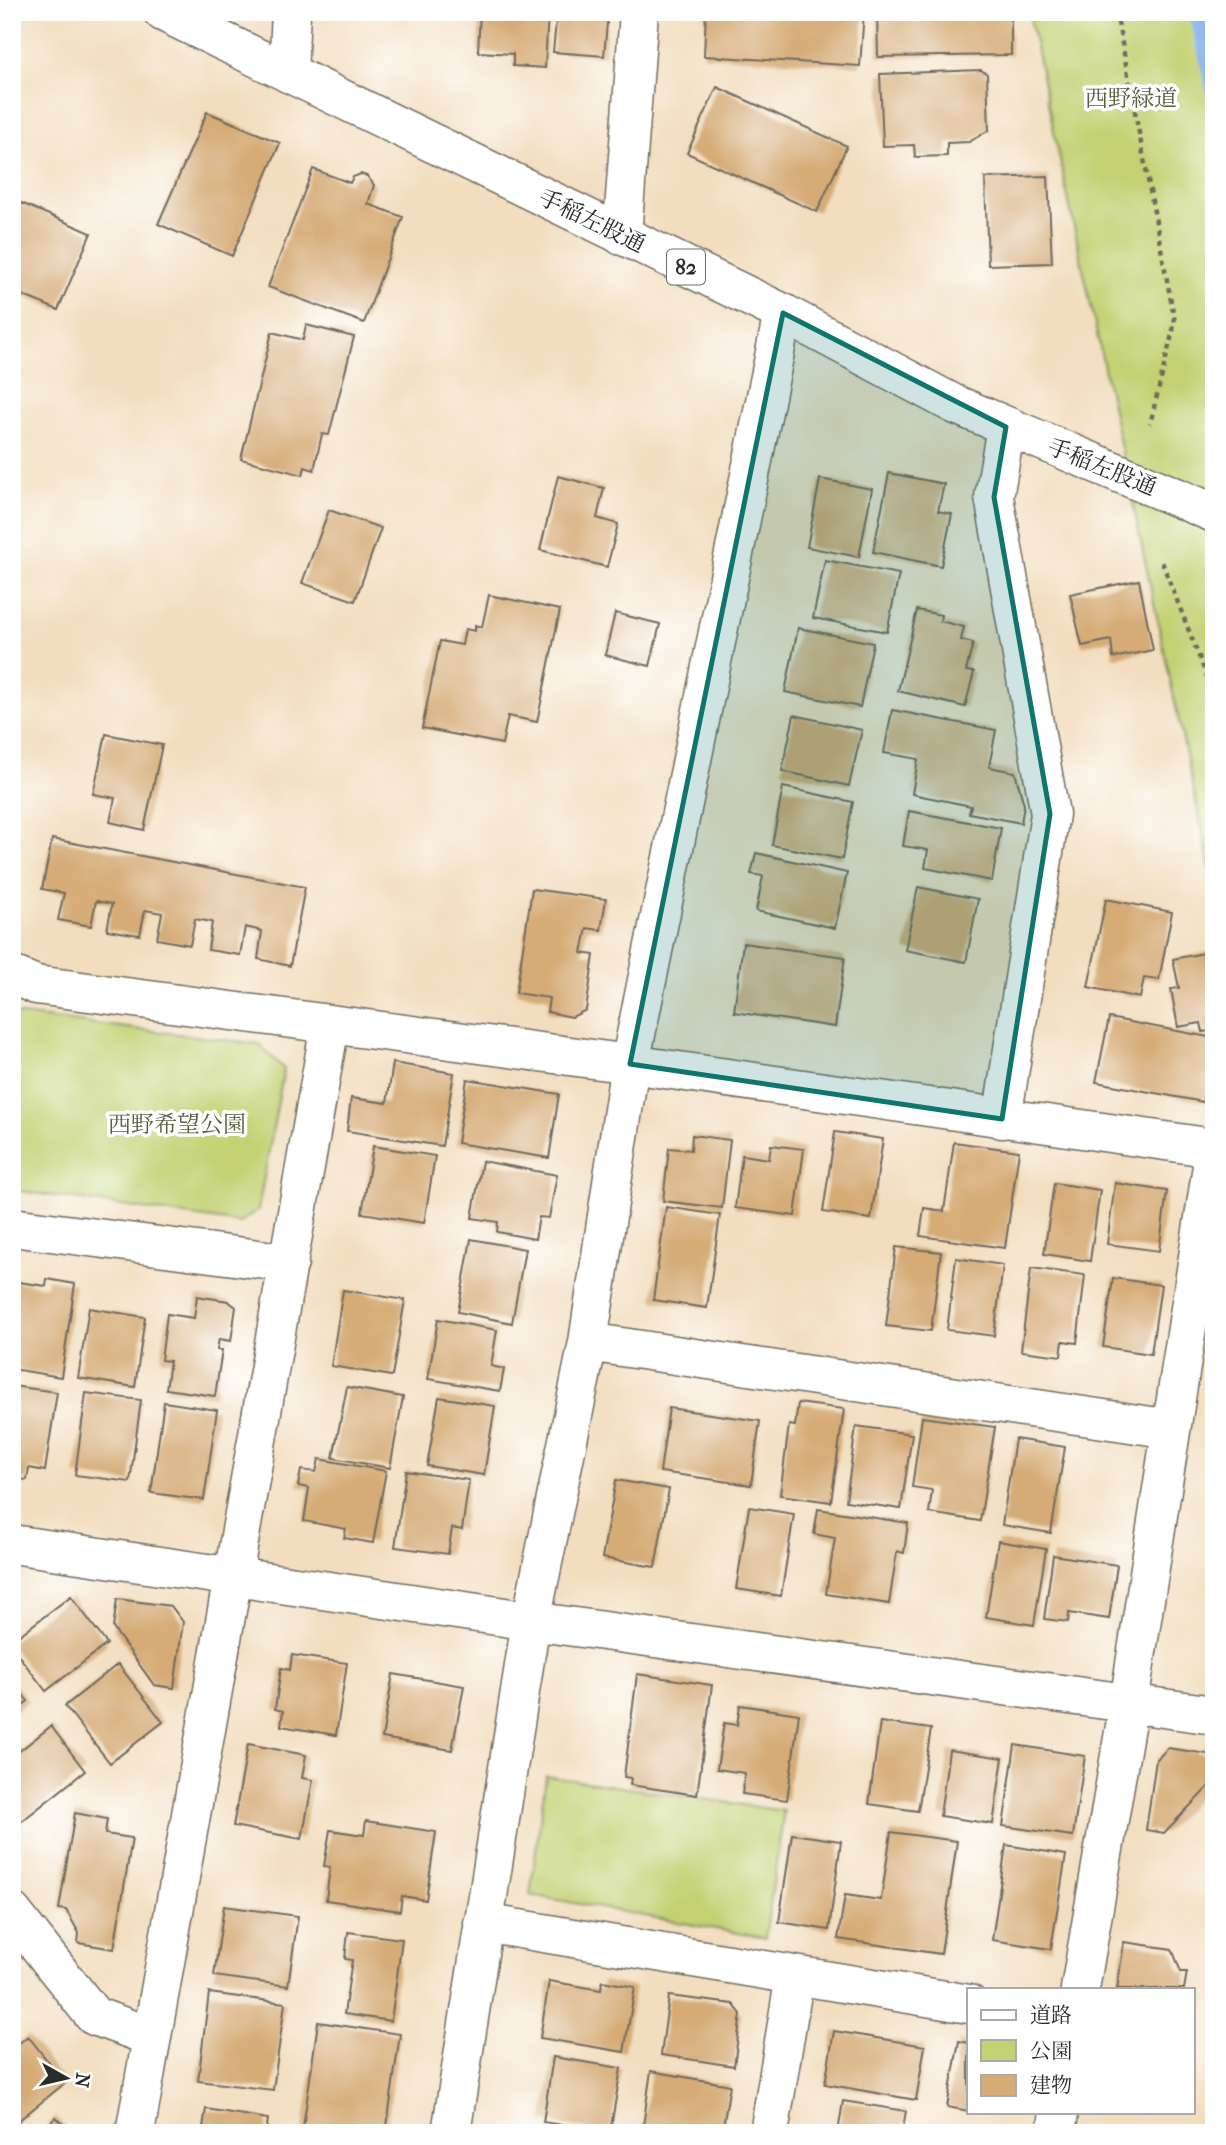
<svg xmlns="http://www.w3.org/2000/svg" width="1226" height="2145" font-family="'IM FELL French Canon','Noto Serif JP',serif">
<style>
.green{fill:#c3d173;stroke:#777e4f;stroke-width:2}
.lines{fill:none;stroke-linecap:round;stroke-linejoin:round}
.stream{stroke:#82b0ec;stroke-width:16}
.building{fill:#d5ab76}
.street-casing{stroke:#716a5f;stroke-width:41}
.primary-casing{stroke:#716a5f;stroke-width:41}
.path{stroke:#716a5f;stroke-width:4.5;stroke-dasharray:5 5;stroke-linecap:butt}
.street{stroke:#fff;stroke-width:38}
.primary{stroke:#fff;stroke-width:38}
.marked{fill:#0f766e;fill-opacity:0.2;stroke:#0f766e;stroke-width:5;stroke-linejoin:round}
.labels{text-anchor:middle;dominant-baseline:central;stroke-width:7;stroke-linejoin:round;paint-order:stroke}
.shield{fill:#fff;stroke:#6b6b6b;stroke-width:2}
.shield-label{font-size:21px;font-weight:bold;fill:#2b2b2b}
.park-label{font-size:23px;fill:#595d41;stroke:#fff}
.street-label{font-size:23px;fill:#2b2b2b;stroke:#fff}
</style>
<rect width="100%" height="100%" fill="#fff"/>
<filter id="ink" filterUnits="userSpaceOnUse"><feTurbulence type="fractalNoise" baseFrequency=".0143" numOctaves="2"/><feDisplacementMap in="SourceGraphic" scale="14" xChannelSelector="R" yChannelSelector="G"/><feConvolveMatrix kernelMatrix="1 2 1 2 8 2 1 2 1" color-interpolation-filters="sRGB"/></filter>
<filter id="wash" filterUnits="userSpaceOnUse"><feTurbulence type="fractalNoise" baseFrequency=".00686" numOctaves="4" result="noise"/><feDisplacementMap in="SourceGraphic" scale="28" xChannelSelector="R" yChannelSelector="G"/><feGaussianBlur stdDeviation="1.57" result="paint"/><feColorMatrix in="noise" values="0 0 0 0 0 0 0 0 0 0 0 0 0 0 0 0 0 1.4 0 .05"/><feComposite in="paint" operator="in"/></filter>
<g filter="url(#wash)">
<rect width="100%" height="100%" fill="#f2debf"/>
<path class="green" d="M 1029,12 L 1214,12 L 1214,886 L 1033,33 Z
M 12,1014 L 259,1044 L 284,1069 L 258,1210 L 239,1223 L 12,1190 Z
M 546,1776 L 784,1811 L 765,1938 L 530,1895 Z"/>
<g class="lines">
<path class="stream" d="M 1197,12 L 1214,87"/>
</g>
<g id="blocks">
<path class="building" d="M 451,12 L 470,12 L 470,16 L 451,14 Z
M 480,12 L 548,12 L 545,68 L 513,66 L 513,54 L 478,52 Z
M 557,12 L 608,12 L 604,56 L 553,52 Z
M 706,12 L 864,12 L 860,66 L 704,56 Z
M 877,12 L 1011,12 L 1011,55 L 878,57 Z
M 981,70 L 987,74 L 989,130 L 969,142 L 947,143 L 947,156 L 915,157 L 914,145 L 883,146 L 880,74 Z
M 717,87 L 847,146 L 817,212 L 687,153 Z
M 207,112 L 280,143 L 232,256 L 158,224 Z
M 313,169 L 350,183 L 353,177 L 361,174 L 367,176 L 374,185 L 368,204 L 403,217 L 364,323 L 268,287 Z
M 1048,176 L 1052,263 L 988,265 L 985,178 Z
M 12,199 L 91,233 L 58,310 L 12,291 Z
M 306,325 L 354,337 L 329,435 L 322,434 L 314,470 L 305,467 L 303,475 L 241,459 L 272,332 L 303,340 Z
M 889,473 L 944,484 L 938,511 L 952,514 L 941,566 L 873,552 Z
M 558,476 L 604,488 L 597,518 L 618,524 L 607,567 L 540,550 Z
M 820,479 L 872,489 L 859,557 L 807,547 Z
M 329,510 L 381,528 L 355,601 L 302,583 Z
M 825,560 L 899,574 L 887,632 L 813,618 Z
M 1139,580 L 1153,650 L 1113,658 L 1111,640 L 1082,646 L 1070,594 Z
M 489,595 L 560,610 L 537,722 L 508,716 L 502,744 L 422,728 L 440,641 L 462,645 L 465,629 L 475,631 L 475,625 L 482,627 Z
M 917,610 L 941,615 L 940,621 L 964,627 L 961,640 L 973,643 L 966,671 L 974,672 L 965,707 L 898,691 Z
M 615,613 L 660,624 L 650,666 L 605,655 Z
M 798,628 L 873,643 L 860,707 L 785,692 Z
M 892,710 L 996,730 L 989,767 L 1015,772 L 1024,805 L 1021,823 L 969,813 L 971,806 L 912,794 L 918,759 L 884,753 Z
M 794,715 L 862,730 L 849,786 L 782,771 Z
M 106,734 L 162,745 L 144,830 L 110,822 L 115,798 L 93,794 Z
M 783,787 L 853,802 L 842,859 L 772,845 Z
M 909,811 L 1001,828 L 992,881 L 925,868 L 928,850 L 903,846 Z
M 52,839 L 305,887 L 290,966 L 258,959 L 262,931 L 245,927 L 240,955 L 208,950 L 212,922 L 195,919 L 190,945 L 157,939 L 162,913 L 145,910 L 140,935 L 107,930 L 112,904 L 96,901 L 91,926 L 58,920 L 64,893 L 42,889 Z
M 756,853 L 847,873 L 835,928 L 756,911 L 763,876 L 751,874 Z
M 918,887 L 978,899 L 966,962 L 905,950 Z
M 532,889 L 606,899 L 601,930 L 587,928 L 582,953 L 594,955 L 586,1010 L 572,1017 L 547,1012 L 549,998 L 516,993 Z
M 1106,899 L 1172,912 L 1159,980 L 1144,978 L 1140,998 L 1088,987 Z
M 743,943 L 845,957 L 835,1027 L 734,1012 Z
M 1214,951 L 1214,1030 L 1203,1032 L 1201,1023 L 1178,1027 L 1171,989 L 1179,988 L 1173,959 Z
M 1109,1018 L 1214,1038 L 1214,1104 L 1096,1082 Z
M 393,1063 L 454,1073 L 442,1146 L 347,1131 L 351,1098 L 387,1103 Z
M 467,1079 L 559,1094 L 549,1158 L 457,1143 Z
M 835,1132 L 883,1139 L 871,1219 L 823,1212 Z
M 692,1135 L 730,1140 L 722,1208 L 663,1201 L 669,1148 L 691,1150 Z
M 954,1142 L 1019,1151 L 1005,1248 L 920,1236 L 924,1208 L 944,1211 Z
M 771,1145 L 804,1149 L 795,1216 L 735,1208 L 742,1155 L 769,1159 Z
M 373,1146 L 435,1156 L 424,1223 L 362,1213 Z
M 482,1161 L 557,1175 L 549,1218 L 539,1217 L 535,1239 L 497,1232 L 498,1222 L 472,1218 Z
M 1054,1183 L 1100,1190 L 1090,1261 L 1044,1254 Z
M 1115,1183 L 1167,1191 L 1159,1251 L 1107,1244 Z
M 666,1207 L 720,1215 L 707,1308 L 653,1300 Z
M 471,1239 L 525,1249 L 512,1323 L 458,1312 Z
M 896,1247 L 941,1252 L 931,1331 L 886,1326 Z
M 956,1258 L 1003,1265 L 994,1336 L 947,1330 Z
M 1031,1268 L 1085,1275 L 1077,1343 L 1063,1341 L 1061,1356 L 1021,1351 Z
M 1113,1278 L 1161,1285 L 1151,1354 L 1103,1347 Z
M 47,1279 L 75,1284 L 61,1377 L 12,1369 L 12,1281 L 46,1286 Z
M 343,1290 L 405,1300 L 392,1376 L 331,1366 Z
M 197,1296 L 228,1301 L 236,1307 L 231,1341 L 219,1339 L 217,1350 L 222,1350 L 215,1396 L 166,1389 L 170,1361 L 161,1360 L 167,1314 L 194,1318 Z
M 89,1308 L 145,1317 L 135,1387 L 78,1378 Z
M 438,1319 L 497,1330 L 491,1366 L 504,1369 L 500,1391 L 428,1379 Z
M 12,1386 L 57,1392 L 45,1471 L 29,1468 L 27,1480 L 12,1478 Z
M 347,1387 L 403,1397 L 390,1468 L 333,1458 Z
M 86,1393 L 141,1400 L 130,1482 L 75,1475 Z
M 439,1397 L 495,1406 L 484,1475 L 427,1466 Z
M 164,1402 L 217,1410 L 204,1500 L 151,1493 Z
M 798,1403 L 844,1409 L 831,1502 L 780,1495 L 789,1425 L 795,1426 Z
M 669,1408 L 760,1421 L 751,1485 L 660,1472 Z
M 922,1417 L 995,1427 L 980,1521 L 929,1513 L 932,1490 L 912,1487 Z
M 856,1426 L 912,1434 L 901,1509 L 846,1501 Z
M 1015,1439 L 1065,1447 L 1051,1533 L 1002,1525 Z
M 319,1459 L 386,1471 L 373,1543 L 344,1538 L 346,1529 L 304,1521 L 309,1488 L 298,1486 L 301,1470 L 316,1472 Z
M 406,1471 L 469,1480 L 462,1530 L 452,1528 L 448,1554 L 395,1547 Z
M 616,1480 L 669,1489 L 655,1567 L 602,1558 Z
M 749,1507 L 794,1514 L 781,1596 L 736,1589 Z
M 818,1509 L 908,1523 L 904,1553 L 897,1551 L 889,1604 L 826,1594 L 835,1538 L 814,1534 Z
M 998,1541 L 1046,1549 L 1034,1625 L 986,1617 Z
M 1053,1555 L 1117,1565 L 1109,1619 L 1069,1613 L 1068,1622 L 1044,1619 Z
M 71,1596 L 107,1644 L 46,1691 L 12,1647 L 12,1641 Z
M 117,1599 L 171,1606 L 183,1622 L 174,1688 L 154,1685 L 113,1628 Z
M 292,1655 L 347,1663 L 336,1735 L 281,1726 L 283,1711 L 275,1709 L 281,1668 L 290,1670 Z
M 118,1664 L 163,1722 L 110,1763 L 65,1706 Z
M 393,1674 L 464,1686 L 452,1750 L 382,1738 Z
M 637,1674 L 712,1685 L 697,1795 L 630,1785 L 631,1778 L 624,1777 Z
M 12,1681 L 28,1701 L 12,1714 Z
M 740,1705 L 799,1714 L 787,1800 L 742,1794 L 745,1773 L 717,1769 L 724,1723 L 737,1725 Z
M 880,1722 L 931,1729 L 918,1811 L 869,1804 Z
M 51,1726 L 85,1771 L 12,1829 L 12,1757 Z
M 248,1744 L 306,1755 L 302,1778 L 313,1780 L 302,1839 L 233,1826 Z
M 1015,1745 L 1085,1756 L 1073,1836 L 1003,1826 Z
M 1168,1748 L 1214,1755 L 1214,1781 L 1164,1833 L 1146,1830 L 1156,1760 Z
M 949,1750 L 1003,1758 L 993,1824 L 940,1816 Z
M 75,1813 L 107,1819 L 105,1834 L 132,1838 L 114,1949 L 78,1943 L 79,1933 L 66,1910 L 59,1909 Z
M 366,1821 L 436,1832 L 426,1900 L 402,1896 L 400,1911 L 326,1900 L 330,1867 L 324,1866 L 330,1830 L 364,1835 Z
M 891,1832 L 957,1841 L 941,1954 L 838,1939 L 845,1895 L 881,1900 Z
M 792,1834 L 841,1841 L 829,1930 L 779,1922 Z
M 1006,1845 L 1066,1855 L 1051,1949 L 992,1940 Z
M 224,1906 L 298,1916 L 288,1986 L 214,1976 Z
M 348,1932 L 402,1939 L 391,2021 L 344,2014 L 352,1960 L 345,1959 Z
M 1124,1942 L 1172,1949 L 1181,1972 L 1187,1972 L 1184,1989 L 1117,1989 Z
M 549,1981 L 601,1990 L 602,1981 L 635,1987 L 624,2052 L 540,2038 Z
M 209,1993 L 285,2003 L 273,2090 L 198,2081 Z
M 669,1996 L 733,2004 L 741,2014 L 734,2066 L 661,2055 Z
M 318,2022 L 400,2034 L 386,2133 L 337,2133 L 303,2128 Z
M 834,2031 L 925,2046 L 916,2100 L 825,2084 Z
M 28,2036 L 65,2083 L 12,2126 L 12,2049 Z
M 959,2041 L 969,2043 L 969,2111 L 947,2107 Z
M 553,2057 L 621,2068 L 610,2133 L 543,2122 Z
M 651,2071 L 730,2085 L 722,2133 L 642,2133 Z
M 843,2101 L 906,2111 L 902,2133 L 838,2133 Z
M 206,2109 L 268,2119 L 266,2133 L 202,2133 Z
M 56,2117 L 72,2133 L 40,2133 Z"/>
</g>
</g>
<g filter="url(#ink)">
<use href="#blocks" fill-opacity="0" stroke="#716a5f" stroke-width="2"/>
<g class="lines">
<defs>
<path id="street" d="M 288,73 L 291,12
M 622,236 L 639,12
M 12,975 L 36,985 L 630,1064 L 1214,1148
M 1002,1119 L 1050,814 L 994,497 L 1006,427
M 12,1227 L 289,1263
M 588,1342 L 1171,1429
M 12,1544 L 531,1621 L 1214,1715
M 12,1912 L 94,2016 L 152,2037
M 483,1923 L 969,2004
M 1080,1989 L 1129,1703 L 1214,1153
M 135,2133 L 330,1025
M 451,2133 L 531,1621 L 588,1342 L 630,1064 L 783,313
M 769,2133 L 795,1975
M 1056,2133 L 1059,2112"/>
<path id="primary" d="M 163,12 L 783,313 L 954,404 L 1214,513"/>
</defs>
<use href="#street" class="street-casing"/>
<use href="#primary" class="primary-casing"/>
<path class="path" d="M 1116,12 L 1175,322 L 1150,424
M 1162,562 L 1214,695"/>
<use href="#street" class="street"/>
<use href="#primary" class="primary"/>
</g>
</g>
<path class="marked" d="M 783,313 L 1006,427 L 994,497 L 1050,814 L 1002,1119 L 630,1064 Z"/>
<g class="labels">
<rect class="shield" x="667" y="249.5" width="38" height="35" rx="5"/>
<g class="shield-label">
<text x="686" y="267">82</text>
</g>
<g class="park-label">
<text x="1131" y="98">西野緑道</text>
<text x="177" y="1124">西野希望公園</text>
</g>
<g class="street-label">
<text transform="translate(592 221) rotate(26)">手稲左股通</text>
<text transform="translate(1102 467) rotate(22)">手稲左股通</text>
</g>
</g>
<rect width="1226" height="2145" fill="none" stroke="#fff" stroke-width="42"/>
<rect x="967" y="1988" width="228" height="126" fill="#ffffff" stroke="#aaaaaa" stroke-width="2"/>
<rect x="981" y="2010" width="35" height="10" fill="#ffffff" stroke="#aaaaaa" stroke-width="2"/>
<text x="1030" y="2022" font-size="21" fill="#2b2b2b">道路</text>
<rect x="981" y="2040" width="35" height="21" fill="#c3d173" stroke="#aaaaaa" stroke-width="2"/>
<text x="1030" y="2058" font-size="21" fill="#2b2b2b">公園</text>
<rect x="981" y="2075" width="35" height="21" fill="#d5ab76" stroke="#aaaaaa" stroke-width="2"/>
<text x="1030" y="2092" font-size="21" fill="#2b2b2b">建物</text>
<g transform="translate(66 2078) rotate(98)" stroke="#ffffff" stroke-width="5" paint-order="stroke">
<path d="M0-5L12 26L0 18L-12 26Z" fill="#2b2b2b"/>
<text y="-10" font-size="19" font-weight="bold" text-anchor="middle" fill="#2b2b2b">N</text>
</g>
</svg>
